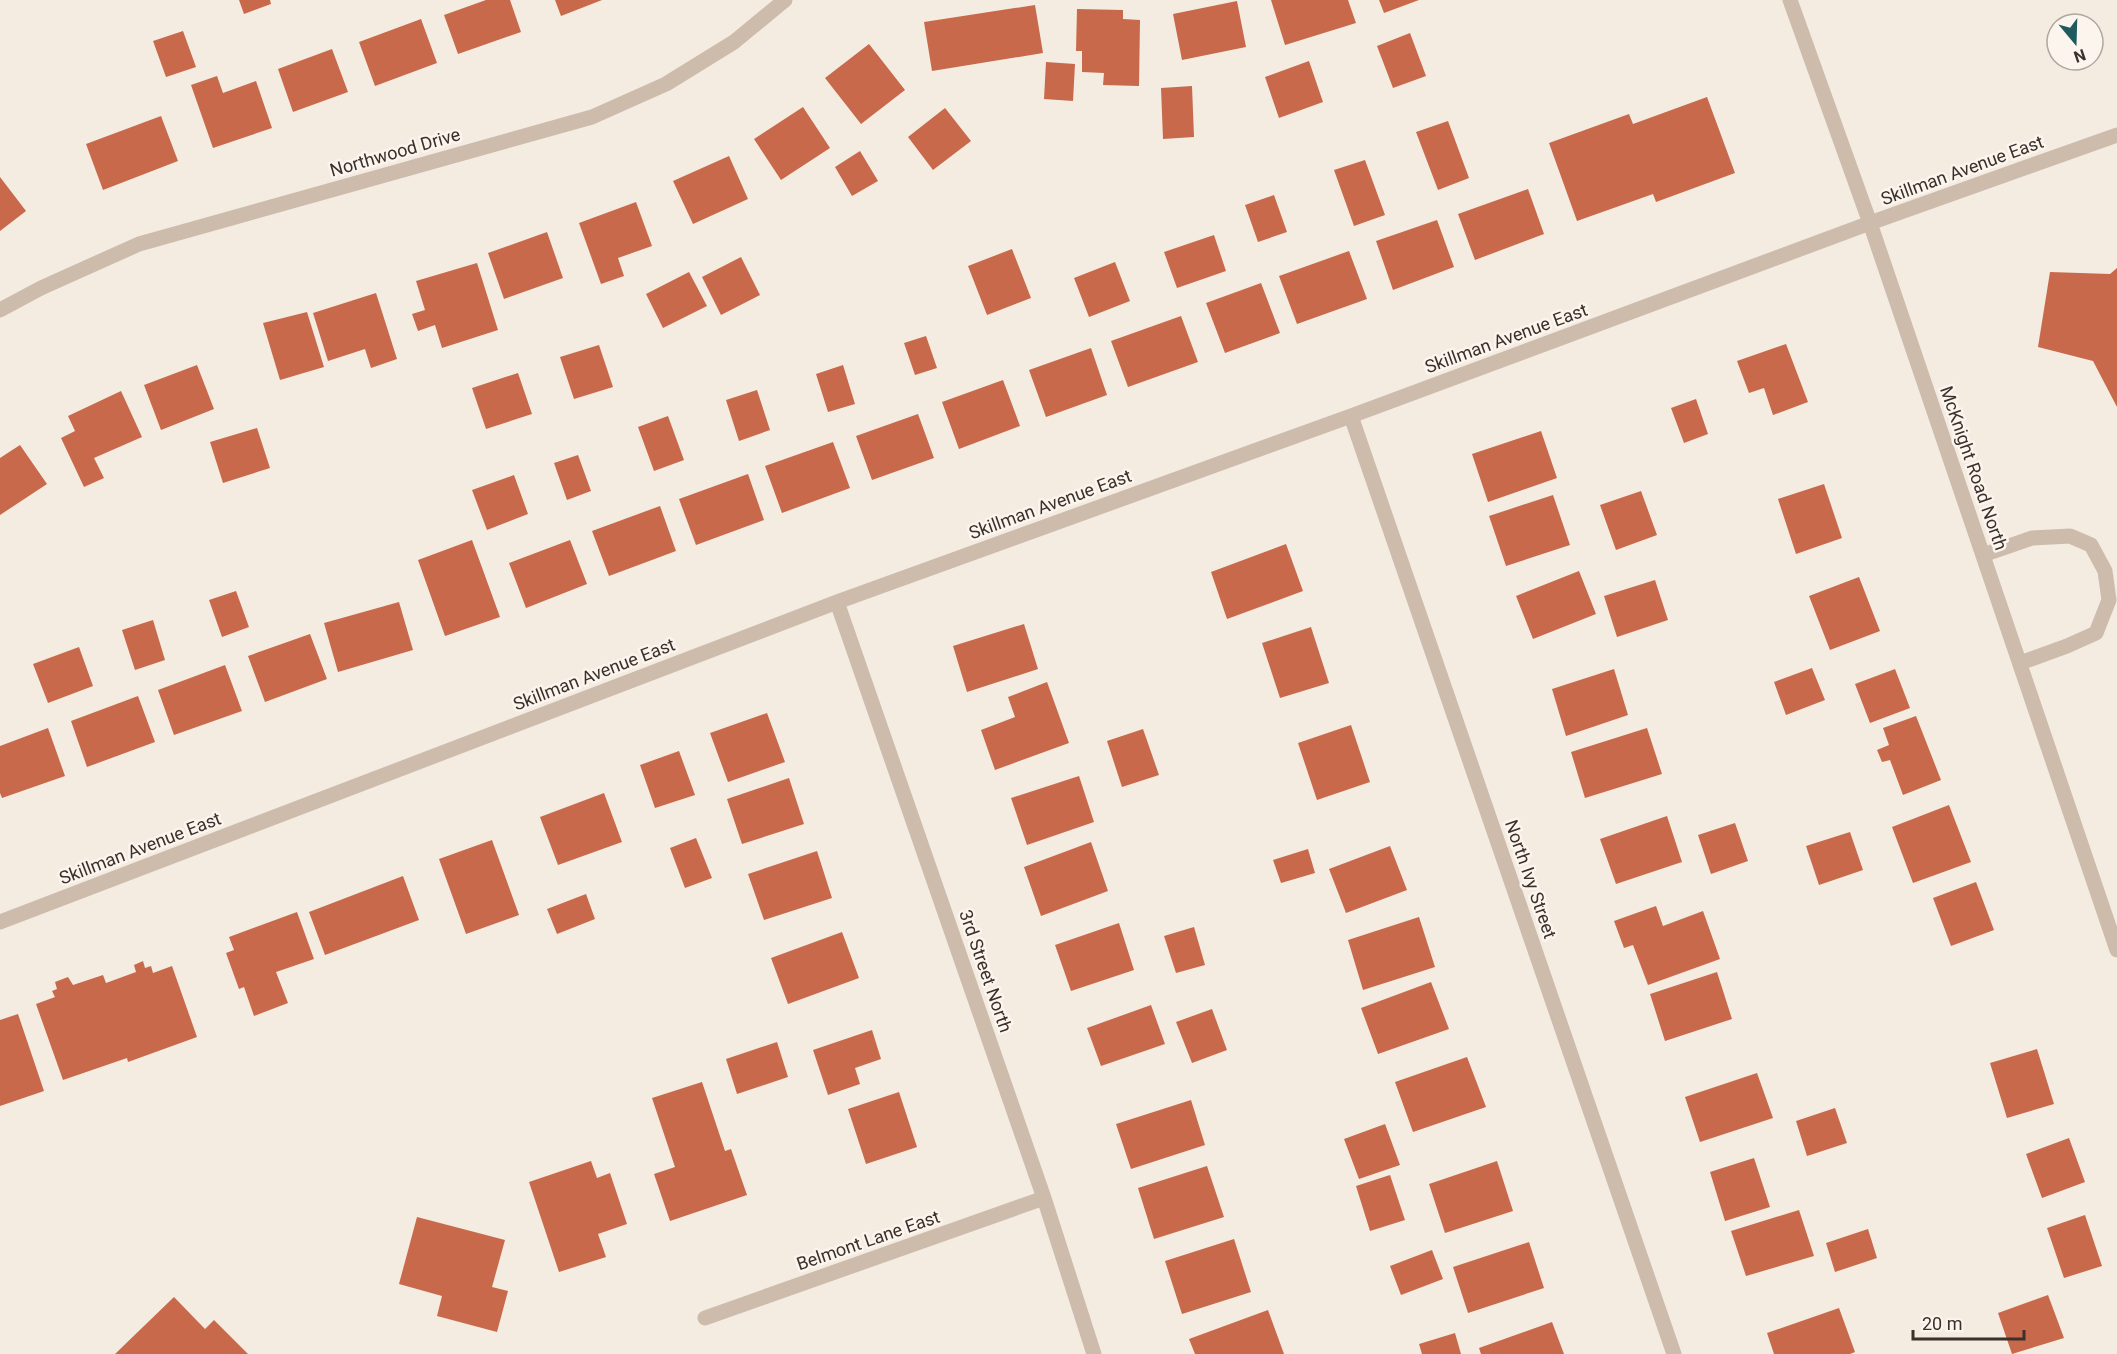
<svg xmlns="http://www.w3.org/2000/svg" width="2117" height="1354" font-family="Roboto,sans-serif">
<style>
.building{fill:#c8694b}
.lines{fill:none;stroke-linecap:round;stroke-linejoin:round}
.minor{stroke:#cdbbac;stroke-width:15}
.labels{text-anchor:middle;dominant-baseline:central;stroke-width:5;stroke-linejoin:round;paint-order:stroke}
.street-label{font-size:18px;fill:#3b302b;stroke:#fbf5ee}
</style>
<rect width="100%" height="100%" fill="#f4ebe1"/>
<path class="building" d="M 239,0 L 270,0 L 271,4 L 244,14 Z
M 486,0 L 510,0 L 521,32 L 458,54 L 444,15 Z
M 555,0 L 602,0 L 561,16 Z
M 1271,0 L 1348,0 L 1356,23 L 1285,45 Z
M 1379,0 L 1419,0 L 1384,13 Z
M 1237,1 L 1246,47 L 1182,60 L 1173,14 Z
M 1035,5 L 1043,53 L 932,71 L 924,22 Z
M 1077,9 L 1123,10 L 1123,19 L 1140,20 L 1139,86 L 1103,85 L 1104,73 L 1082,72 L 1082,51 L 1076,51 Z
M 421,19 L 437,63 L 375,86 L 359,42 Z
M 183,31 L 196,67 L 166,77 L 153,41 Z
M 1410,33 L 1426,76 L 1393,88 L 1377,46 Z
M 869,44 L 905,90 L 861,124 L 825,78 Z
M 332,49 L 348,92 L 293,112 L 278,69 Z
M 1309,61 L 1323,102 L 1279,118 L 1265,77 Z
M 1046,62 L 1075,64 L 1073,101 L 1044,99 Z
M 217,76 L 223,93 L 256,81 L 272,128 L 213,148 L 191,85 Z
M 1192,86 L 1194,137 L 1163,139 L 1161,88 Z
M 1707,97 L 1735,173 L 1656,202 L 1653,194 L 1577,221 L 1549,143 L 1629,114 L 1633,124 Z
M 803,107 L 830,148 L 781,180 L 754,139 Z
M 945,108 L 971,141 L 933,170 L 908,137 Z
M 161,116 L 178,161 L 103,190 L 86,144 Z
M 1448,121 L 1469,178 L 1438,190 L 1416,132 Z
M 860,151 L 878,181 L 852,196 L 835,167 Z
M 729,156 L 748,199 L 693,224 L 673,181 Z
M 1365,160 L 1385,215 L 1354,226 L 1334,170 Z
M 0,177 L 26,211 L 0,231 Z
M 1528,189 L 1544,234 L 1475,260 L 1458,214 Z
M 1274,195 L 1287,232 L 1258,242 L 1245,205 Z
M 636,202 L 652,246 L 618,258 L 624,276 L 601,284 L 579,223 Z
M 1437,220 L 1454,267 L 1393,290 L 1376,241 Z
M 547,232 L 563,278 L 504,299 L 488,253 Z
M 1214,235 L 1226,271 L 1177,288 L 1164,252 Z
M 1012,249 L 1031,298 L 987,315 L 968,266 Z
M 1349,251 L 1367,299 L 1297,324 L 1279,276 Z
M 741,257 L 760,295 L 721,315 L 702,277 Z
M 1115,262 L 1130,301 L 1089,317 L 1074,278 Z
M 477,263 L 498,330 L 442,348 L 435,325 L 418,331 L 412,314 L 425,310 L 416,281 Z
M 2117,268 L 2117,407 L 2093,361 L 2038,347 L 2050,272 L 2110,274 Z
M 689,272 L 707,306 L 663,328 L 646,294 Z
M 1261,283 L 1280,333 L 1225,353 L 1206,303 Z
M 376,293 L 397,359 L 371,368 L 365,349 L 328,361 L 313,313 Z
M 307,312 L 324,367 L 280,380 L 263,323 Z
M 1181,316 L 1198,362 L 1128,387 L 1111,341 Z
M 926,336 L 937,368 L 915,375 L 904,343 Z
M 1786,344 L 1808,402 L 1773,415 L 1764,388 L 1749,393 L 1737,361 Z
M 599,345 L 613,387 L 574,399 L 560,357 Z
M 1091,348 L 1107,395 L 1046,417 L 1029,370 Z
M 197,365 L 214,409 L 161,430 L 144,385 Z
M 843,365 L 855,404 L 828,412 L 816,374 Z
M 518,373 L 532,414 L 486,429 L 472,388 Z
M 1003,380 L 1020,426 L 959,449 L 942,402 Z
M 757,390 L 770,430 L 739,441 L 726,400 Z
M 121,391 L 142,437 L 94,458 L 104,478 L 84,487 L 61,438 L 75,431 L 68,416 Z
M 1696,399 L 1708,434 L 1684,443 L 1671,408 Z
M 918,414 L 934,458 L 872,480 L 856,436 Z
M 668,416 L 684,460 L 654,471 L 638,427 Z
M 257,428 L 270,468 L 223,483 L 210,442 Z
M 1541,431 L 1557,478 L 1488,502 L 1472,454 Z
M 833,442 L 850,488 L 782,513 L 765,466 Z
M 20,445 L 47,484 L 0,515 L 0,458 Z
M 578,455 L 591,491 L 567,500 L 554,463 Z
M 748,474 L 764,520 L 696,545 L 679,499 Z
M 514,475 L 528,514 L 487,530 L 472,490 Z
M 1824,484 L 1842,538 L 1796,554 L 1778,499 Z
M 1641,491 L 1657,535 L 1616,550 L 1600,505 Z
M 1553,495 L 1570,545 L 1506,566 L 1489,516 Z
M 660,506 L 676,551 L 609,576 L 592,531 Z
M 472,540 L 500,617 L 445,636 L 418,560 Z
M 570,540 L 587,584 L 526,608 L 509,563 Z
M 1286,544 L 1303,591 L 1227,619 L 1211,572 Z
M 1579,571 L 1596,614 L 1533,639 L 1516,596 Z
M 1859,577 L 1880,631 L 1830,650 L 1809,596 Z
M 1655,580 L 1668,620 L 1617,637 L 1604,596 Z
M 236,591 L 249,627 L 222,637 L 209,600 Z
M 399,602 L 413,650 L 338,672 L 324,623 Z
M 153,620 L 165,660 L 135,670 L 122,630 Z
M 1024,624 L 1038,669 L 967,692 L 953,646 Z
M 1311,627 L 1329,683 L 1280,698 L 1262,643 Z
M 310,634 L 327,679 L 265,702 L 248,656 Z
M 79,647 L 93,686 L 48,703 L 33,664 Z
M 225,665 L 242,711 L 174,735 L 158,690 Z
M 1812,668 L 1825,700 L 1786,715 L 1774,682 Z
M 1614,669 L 1628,715 L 1566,736 L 1552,689 Z
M 1895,669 L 1910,708 L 1870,723 L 1855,684 Z
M 1047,682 L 1069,743 L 995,770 L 981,730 L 1015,717 L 1008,697 Z
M 138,696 L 155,742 L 87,767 L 71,721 Z
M 767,713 L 785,762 L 728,782 L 710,733 Z
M 1916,716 L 1941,780 L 1903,795 L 1890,760 L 1882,762 L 1877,750 L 1889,745 L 1883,728 Z
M 1351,725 L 1370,782 L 1317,800 L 1298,743 Z
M 48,728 L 65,776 L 2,798 L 0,793 L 0,746 Z
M 1647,728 L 1662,774 L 1585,798 L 1571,752 Z
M 1143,729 L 1159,775 L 1122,787 L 1107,741 Z
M 679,751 L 695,795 L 655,808 L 640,765 Z
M 1079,776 L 1094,822 L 1027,845 L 1011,798 Z
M 789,778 L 804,824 L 742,844 L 727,799 Z
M 604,793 L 622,842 L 558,865 L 540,817 Z
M 1949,805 L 1971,862 L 1913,883 L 1892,827 Z
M 1667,816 L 1682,862 L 1616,884 L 1600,839 Z
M 1735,823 L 1748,861 L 1711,874 L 1698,835 Z
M 1850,832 L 1863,870 L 1819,885 L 1806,846 Z
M 696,838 L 712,878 L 685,888 L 670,848 Z
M 492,840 L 519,915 L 466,934 L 439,859 Z
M 1091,842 L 1108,891 L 1041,916 L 1024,867 Z
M 1390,846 L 1407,890 L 1346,913 L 1329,869 Z
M 1308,849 L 1315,873 L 1281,883 L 1273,860 Z
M 817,851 L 832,898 L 764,920 L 748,874 Z
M 403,876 L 419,920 L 325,955 L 309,912 Z
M 1976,882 L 1994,930 L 1951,946 L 1933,898 Z
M 586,894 L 595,919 L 557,934 L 547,909 Z
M 1656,906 L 1663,926 L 1703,911 L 1720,959 L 1648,985 L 1633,945 L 1624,948 L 1614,921 Z
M 297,912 L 314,959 L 276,972 L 288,1003 L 254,1016 L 244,987 L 239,989 L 226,953 L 234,950 L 229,937 Z
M 1419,917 L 1435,967 L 1363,990 L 1348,940 Z
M 1119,923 L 1134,970 L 1071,991 L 1055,945 Z
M 1194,927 L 1205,965 L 1176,973 L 1164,936 Z
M 842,932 L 859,978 L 788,1004 L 771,958 Z
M 143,961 L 145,968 L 151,966 L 153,973 L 172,966 L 197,1037 L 128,1062 L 127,1058 L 63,1080 L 36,1004 L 55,997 L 52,991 L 57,989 L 55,982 L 68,977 L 73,985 L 103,975 L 106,983 L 136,972 L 134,965 Z
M 1717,972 L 1732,1019 L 1665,1041 L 1650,994 Z
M 1431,982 L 1449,1029 L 1378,1054 L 1361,1008 Z
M 1151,1005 L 1165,1044 L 1101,1066 L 1087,1028 Z
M 1212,1009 L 1227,1050 L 1192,1063 L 1176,1022 Z
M 18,1014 L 44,1091 L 0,1106 L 0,1020 Z
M 872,1030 L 881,1059 L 855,1068 L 860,1084 L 828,1095 L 813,1050 Z
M 777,1042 L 788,1077 L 737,1094 L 726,1059 Z
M 2037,1049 L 2054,1104 L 2007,1118 L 1990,1063 Z
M 1467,1057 L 1486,1107 L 1413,1132 L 1395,1082 Z
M 1757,1073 L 1773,1118 L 1700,1142 L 1685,1097 Z
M 702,1082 L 725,1151 L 731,1149 L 747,1195 L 670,1221 L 654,1174 L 675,1167 L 652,1098 Z
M 899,1092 L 917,1147 L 866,1164 L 848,1109 Z
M 1191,1100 L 1205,1145 L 1131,1169 L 1116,1124 Z
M 1835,1108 L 1847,1143 L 1807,1156 L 1796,1121 Z
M 1385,1124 L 1400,1165 L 1359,1179 L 1344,1139 Z
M 2069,1138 L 2085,1182 L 2042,1198 L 2026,1154 Z
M 1754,1158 L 1770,1207 L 1725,1221 L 1710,1172 Z
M 591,1161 L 597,1178 L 610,1173 L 627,1224 L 598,1234 L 606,1257 L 559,1272 L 529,1182 Z
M 1497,1161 L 1513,1211 L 1445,1233 L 1429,1184 Z
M 1207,1166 L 1224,1217 L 1154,1239 L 1138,1188 Z
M 1390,1175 L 1405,1220 L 1370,1231 L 1356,1186 Z
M 1799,1210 L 1814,1256 L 1746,1276 L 1731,1231 Z
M 2085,1215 L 2102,1266 L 2064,1278 L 2047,1228 Z
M 417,1217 L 505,1240 L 492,1287 L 508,1291 L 497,1332 L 437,1316 L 442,1296 L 399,1284 Z
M 1868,1229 L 1877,1258 L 1835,1272 L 1826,1243 Z
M 1234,1239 L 1251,1292 L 1182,1314 L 1165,1261 Z
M 1529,1242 L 1544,1288 L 1468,1313 L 1453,1267 Z
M 1432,1250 L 1443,1279 L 1401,1295 L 1390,1266 Z
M 2048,1295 L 2064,1338 L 2012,1354 L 1998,1313 Z
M 174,1297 L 205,1329 L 214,1320 L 248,1354 L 115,1354 Z
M 1839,1308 L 1855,1352 L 1850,1354 L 1774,1354 L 1767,1333 Z
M 1268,1310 L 1284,1354 L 1195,1354 L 1189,1339 Z
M 1552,1322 L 1564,1354 L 1481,1354 L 1479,1348 Z
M 1455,1333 L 1461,1354 L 1422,1354 L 1419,1344 Z"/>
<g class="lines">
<path class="minor" d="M 1790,0 L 1870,223 L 2117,950
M 0,310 L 41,288 L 139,244 L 592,117 L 666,84 L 734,42 L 785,0
M 1351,416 L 1674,1354
M 1983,555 L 2032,538 L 2070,536 L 2091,545 L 2105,571 L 2109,600 L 2096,633 L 2067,646 L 2020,663
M 837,602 L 1044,1198 L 1094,1354
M 0,922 L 837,602 L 1351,416 L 1870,223 L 2117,135
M 705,1318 L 1044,1198"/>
</g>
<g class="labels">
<g class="street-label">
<text transform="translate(395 152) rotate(-16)">Northwood Drive</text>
<text transform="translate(1962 170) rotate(-20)">Skillman Avenue East</text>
<text transform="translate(1506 338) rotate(-20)">Skillman Avenue East</text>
<text transform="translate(1974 468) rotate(71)">McKnight Road North</text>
<text transform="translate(1050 504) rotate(-20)">Skillman Avenue East</text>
<text transform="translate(594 674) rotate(-21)">Skillman Avenue East</text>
<text transform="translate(140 848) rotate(-21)">Skillman Avenue East</text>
<text transform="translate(1531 879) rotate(71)">North Ivy Street</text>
<text transform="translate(986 971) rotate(71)">3rd Street North</text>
<text transform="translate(868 1240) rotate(-19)">Belmont Lane East</text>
</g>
</g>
<g transform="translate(2075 42) rotate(161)"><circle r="28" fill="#fbf5ee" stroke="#aea6a0" stroke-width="1.5"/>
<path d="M0-4.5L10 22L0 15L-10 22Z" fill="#1f5a5e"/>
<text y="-9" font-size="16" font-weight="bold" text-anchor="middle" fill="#3b302b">N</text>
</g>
<path d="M1913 1330v9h111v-9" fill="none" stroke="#3b302b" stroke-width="3"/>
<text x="1922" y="1330" font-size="18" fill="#3b302b" stroke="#fbf5ee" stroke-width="4.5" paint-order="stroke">20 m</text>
</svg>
